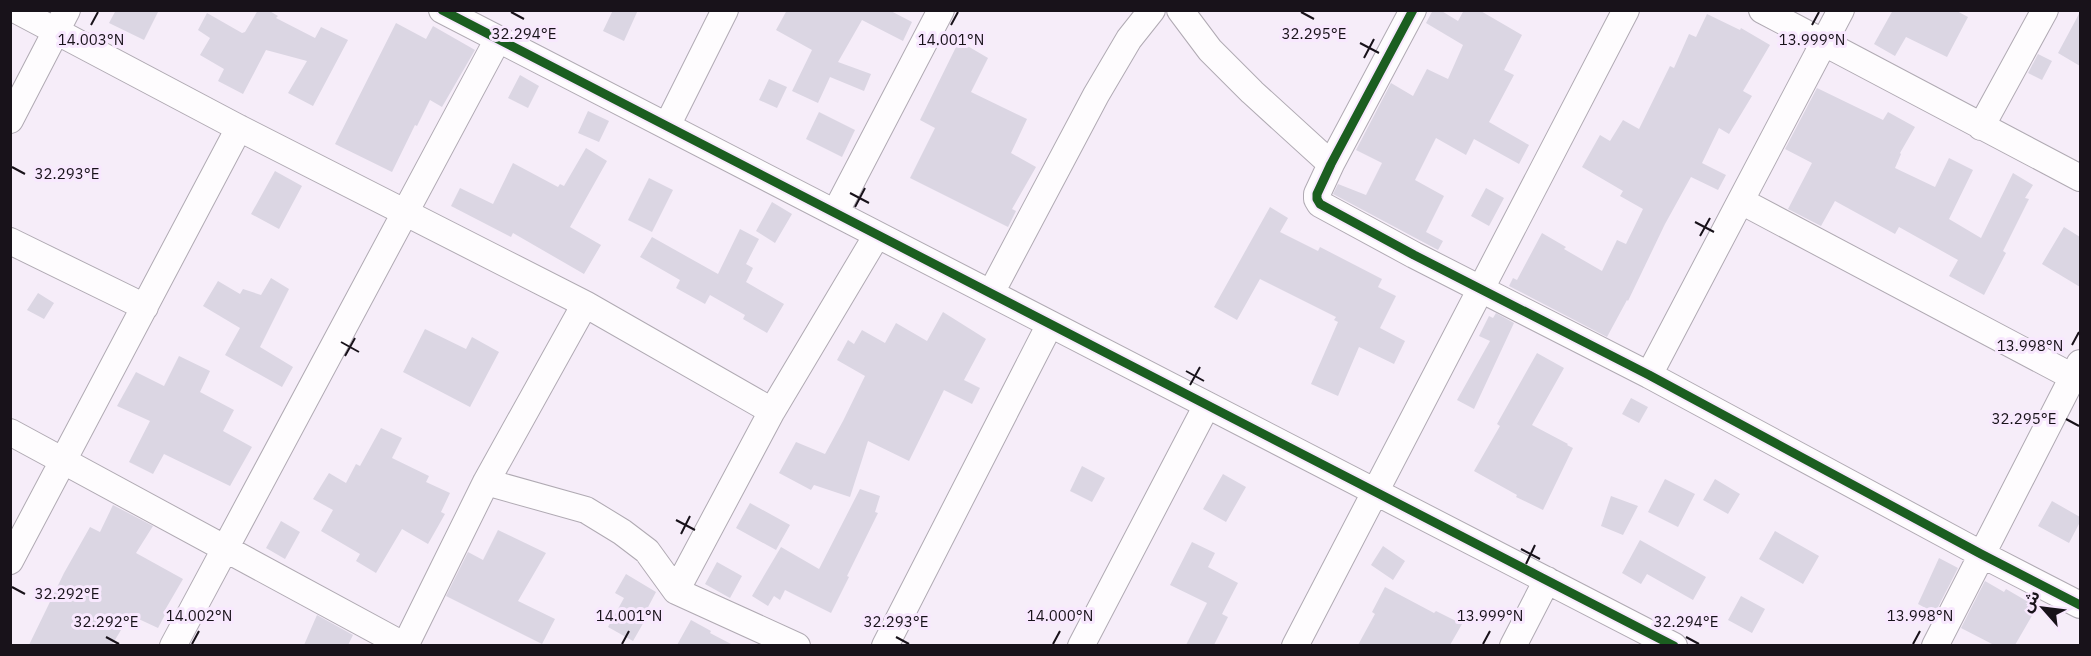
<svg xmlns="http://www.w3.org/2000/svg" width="2091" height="656" font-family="'IBM Plex Sans','Noto Sans Arabic',sans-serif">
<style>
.building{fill:#dbd6e3}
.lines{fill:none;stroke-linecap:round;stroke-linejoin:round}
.minor-casing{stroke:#b0aab3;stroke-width:28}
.minor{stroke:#fefcfe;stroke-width:26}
.cycleway-casing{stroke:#f8e8fe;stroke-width:13}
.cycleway{stroke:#1b5e20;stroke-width:9}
.ticks{fill:none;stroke:#18121a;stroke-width:2}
.ticks-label{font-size:15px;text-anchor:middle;fill:#18121a;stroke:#f8e8fe;stroke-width:6;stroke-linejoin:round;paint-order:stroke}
</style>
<rect width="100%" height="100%" fill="#f6edf9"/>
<path class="building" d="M 116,10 L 159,10 L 144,40 L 109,23 Z
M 258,10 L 268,10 L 278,16 L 276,18 L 315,38 L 321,27 L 348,40 L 313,106 L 288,93 L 307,61 L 266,50 L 243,94 L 218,81 L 224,69 L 200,55 L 210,38 L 198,30 L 207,13 L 242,33 L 245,32 Z
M 613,10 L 638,10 L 624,41 L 603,31 Z
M 787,10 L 889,10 L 912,22 L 903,41 L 862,20 L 838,62 L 871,74 L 864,91 L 830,77 L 818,103 L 792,91 L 812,50 L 776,30 Z
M 1433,10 L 1440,10 L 1458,21 L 1464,10 L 1479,10 L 1522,35 L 1504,70 L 1514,75 L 1489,122 L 1529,145 L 1519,164 L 1474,139 L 1466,155 L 1436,138 L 1415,180 L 1444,196 L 1426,232 L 1443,241 L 1438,250 L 1333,194 L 1338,184 L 1366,195 L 1382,163 L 1356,150 L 1391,83 L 1413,96 L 1427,69 L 1448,79 L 1463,45 L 1426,23 Z
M 1893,10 L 1955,10 L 1968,17 L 1947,57 L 1906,37 L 1895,56 L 1874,44 Z
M 2080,12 L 2080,66 L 2058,53 Z
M 1707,14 L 1740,30 L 1741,28 L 1770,45 L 1743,91 L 1752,96 L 1729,134 L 1719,128 L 1702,163 L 1726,175 L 1718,190 L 1691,177 L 1665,224 L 1628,301 L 1627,300 L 1607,337 L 1509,286 L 1513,278 L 1517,280 L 1542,233 L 1566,247 L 1564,249 L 1602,271 L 1617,240 L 1626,244 L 1643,209 L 1620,196 L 1623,191 L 1582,167 L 1600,135 L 1610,141 L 1623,120 L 1639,129 L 1670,66 L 1674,68 L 1689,34 L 1696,37 Z
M 396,23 L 426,39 L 433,26 L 475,50 L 442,107 L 430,100 L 417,126 L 415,125 L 392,172 L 335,144 Z
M 959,41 L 988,58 L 971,92 L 1027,119 L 1011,153 L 1036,167 L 1012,209 L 1016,211 L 1008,227 L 910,178 L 935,128 L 920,120 Z
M 2038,54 L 2052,61 L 2042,80 L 2028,73 Z
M 520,75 L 539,86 L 528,108 L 508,98 Z
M 769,79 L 787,87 L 777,108 L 759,100 Z
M 1817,88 L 1883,120 L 1888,112 L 1915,127 L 1900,153 L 1901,154 L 1895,168 L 1935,187 L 1949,158 L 1973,170 L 1949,219 L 1981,238 L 2013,173 L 2033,185 L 2025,198 L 2029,199 L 2003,251 L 2006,253 L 1984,295 L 1949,276 L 1958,260 L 1899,227 L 1895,234 L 1835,201 L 1821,226 L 1788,209 L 1812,163 L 1785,149 Z
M 588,111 L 609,121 L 599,142 L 578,133 Z
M 819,112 L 855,130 L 842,157 L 806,139 Z
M 586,148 L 607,161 L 570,227 L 601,245 L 584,274 L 513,233 L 511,237 L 451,206 L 460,188 L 493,204 L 513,163 L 558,187 L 560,184 L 564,186 Z
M 275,171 L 302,186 L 279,229 L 251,214 Z
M 649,178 L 673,190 L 652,232 L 628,220 Z
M 1486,188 L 1504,198 L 1489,226 L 1471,216 Z
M 772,202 L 792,214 L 775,243 L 756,231 Z
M 1270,207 L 1288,218 L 1280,232 L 1318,251 L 1320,247 L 1382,279 L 1378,287 L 1396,296 L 1380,328 L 1405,341 L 1394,364 L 1359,347 L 1338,396 L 1311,384 L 1338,322 L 1334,320 L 1336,317 L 1260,279 L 1237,320 L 1214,307 Z
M 2064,227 L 2080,237 L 2080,287 L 2042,264 Z
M 740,229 L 759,239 L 746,264 L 753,268 L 746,282 L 784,304 L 767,333 L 743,319 L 745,315 L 710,295 L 705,304 L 676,288 L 680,280 L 640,257 L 652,237 L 718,274 Z
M 271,278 L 289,289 L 260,347 L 293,367 L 282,387 L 225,355 L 240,328 L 203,306 L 218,281 L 240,294 L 243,289 L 261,295 Z
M 38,293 L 54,303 L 44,319 L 27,310 Z
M 943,312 L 986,339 L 964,380 L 980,388 L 972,404 L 944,390 L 909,461 L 868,441 L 850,497 L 814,485 L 811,490 L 779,473 L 796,442 L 825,454 L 843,421 L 865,376 L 837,360 L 848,340 L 854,344 L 862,330 L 885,343 L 896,323 L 927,341 Z
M 1496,313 L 1514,323 L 1474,409 L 1457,400 L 1490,341 L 1479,336 L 1489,316 L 1493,318 Z
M 425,329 L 466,349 L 472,337 L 499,352 L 470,407 L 403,372 Z
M 1537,353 L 1564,368 L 1532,425 L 1568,444 L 1567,445 L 1573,448 L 1543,510 L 1516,497 L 1517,495 L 1474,471 L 1500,426 L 1497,424 Z
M 179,356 L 210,371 L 200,392 L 234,410 L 223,431 L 252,447 L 230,486 L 164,454 L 153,474 L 129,462 L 150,421 L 117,406 L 136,372 L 164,386 Z
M 1631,398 L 1648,407 L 1639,423 L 1622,414 Z
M 381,428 L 402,438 L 392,458 L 429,476 L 426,482 L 450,493 L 441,512 L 445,514 L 428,544 L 402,529 L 376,573 L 356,561 L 360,554 L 321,531 L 333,510 L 313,499 L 329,473 L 346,483 L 356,464 L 360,466 Z
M 1082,466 L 1105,478 L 1092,502 L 1070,491 Z
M 1223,474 L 1246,487 L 1226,522 L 1203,509 Z
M 1665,479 L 1695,494 L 1678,527 L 1648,512 Z
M 1715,479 L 1740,494 L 1728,514 L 1703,500 Z
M 860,489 L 880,496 L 875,512 L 878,513 L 847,576 L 849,577 L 831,613 L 785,590 L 780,600 L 774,596 L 768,606 L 752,596 L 781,547 L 819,569 Z
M 1611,496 L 1638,506 L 1623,535 L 1601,526 Z
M 2052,501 L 2080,517 L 2080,522 L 2069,543 L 2038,526 Z
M 750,503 L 790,525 L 776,550 L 736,528 Z
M 113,505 L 153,526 L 136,553 L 183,579 L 165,610 L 167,611 L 158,628 L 130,615 L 112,645 L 29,645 L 64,573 L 90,527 L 100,532 Z
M 281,521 L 300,532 L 285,559 L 266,548 Z
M 498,530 L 546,553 L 518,601 L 555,619 L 542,644 L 446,596 L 468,552 L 483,560 Z
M 1775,531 L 1819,556 L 1803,584 L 1759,559 Z
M 1640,540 L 1706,577 L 1693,600 L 1647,574 L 1641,584 L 1622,573 Z
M 1192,542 L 1215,553 L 1208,567 L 1238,583 L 1222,614 L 1228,617 L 1214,645 L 1186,645 L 1207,603 L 1170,585 Z
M 1383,546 L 1405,561 L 1393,580 L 1371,565 Z
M 1939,558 L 1958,568 L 1935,613 L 1918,604 Z
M 717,562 L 742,576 L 730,598 L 705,584 Z
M 626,574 L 656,592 L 646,611 L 649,613 L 633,641 L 608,627 L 624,598 L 615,593 Z
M 1985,581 L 2004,592 L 2006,589 L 2037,607 L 2015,645 L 1994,645 L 1961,628 Z
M 1385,587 L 1434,613 L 1436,611 L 1462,624 L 1450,645 L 1358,645 L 1375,614 L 1372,612 Z
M 1741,596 L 1765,609 L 1752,633 L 1728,620 Z
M 317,615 L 353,635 L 348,645 L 304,645 Z
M 691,620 L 711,631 L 710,633 L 733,645 L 677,645 Z"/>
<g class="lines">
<defs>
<path id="minor" d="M 16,10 L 239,128 L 585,304 L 772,411
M 442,10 L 1674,646
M 1180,10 L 1210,50 L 1252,92 L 1331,164
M 1413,10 L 1331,164 L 1317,194 L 1317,199 L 1320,204 L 1414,255 L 1649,375 L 1981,554 L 2080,605
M 1762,10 L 2080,178
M 10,120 L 67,10
M 667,126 L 725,10
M 1981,127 L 2045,10
M 1741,201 L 2073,377
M 835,213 L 941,10
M 10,241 L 145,307
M 991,293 L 1096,95 L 1129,39 L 1152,10
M 1649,375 L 1841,10
M 10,432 L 405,646
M 486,482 L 586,510 L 622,532 L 647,551 L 676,591 L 797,646
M 10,561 L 239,128
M 676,591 L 772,411 L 877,235
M 173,646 L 498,39
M 405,646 L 486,482 L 585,304
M 885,646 L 1050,324
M 1081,646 L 1207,405
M 1295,646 L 1626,10
M 1513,646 L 1547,580
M 1935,646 L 2080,363"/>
</defs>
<use href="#minor" class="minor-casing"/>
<use href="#minor" class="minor"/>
<defs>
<path id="cycleway" d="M 442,10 L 1674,646
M 1413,10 L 1331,164 L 1317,194 L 1317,199 L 1320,204 L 1414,255 L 1649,375 L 1981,554 L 2080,605"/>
</defs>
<use href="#cycleway" class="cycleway-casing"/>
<use href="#cycleway" class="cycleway"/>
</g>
<path class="ticks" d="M 511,12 L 524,19M 1301,12 L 1314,19M 91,25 L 98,12M 951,25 L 958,12M 1812,25 L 1819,12M 1360,43 L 1379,53M 1364,58 L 1374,39M 12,167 L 25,174M 850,193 L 869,203M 855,207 L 865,188M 1695,222 L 1714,232M 1700,236 L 1710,218M 341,342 L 359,352M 2072,345 L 2079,332M 345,356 L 355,338M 1186,371 L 1204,381M 1190,385 L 1200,367M 2066,419 L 2079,426M 676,520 L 695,530M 681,534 L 690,516M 1521,549 L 1540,559M 1526,564 L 1535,545M 12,587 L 25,594M 106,637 L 119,644M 896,637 L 909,644M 1686,637 L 1699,644M 192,644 L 199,631M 622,644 L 629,631M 1053,644 L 1060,631M 1483,644 L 1490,631M 1913,644 L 1920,631"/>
<g class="ticks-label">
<text x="524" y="39">32.294°E</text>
<text x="1314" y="39">32.295°E</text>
<text x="91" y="45">14.003°N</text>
<text x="951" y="45">14.001°N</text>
<text x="1812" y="45">13.999°N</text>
<text x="67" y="179">32.293°E</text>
<text x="2030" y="351">13.998°N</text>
<text x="2024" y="424">32.295°E</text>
<text x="67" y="599">32.292°E</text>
<text x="199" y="621">14.002°N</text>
<text x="629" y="621">14.001°N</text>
<text x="1060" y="621">14.000°N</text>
<text x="1490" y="621">13.999°N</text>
<text x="1920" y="621">13.998°N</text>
<text x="106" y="627">32.292°E</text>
<text x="896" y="627">32.293°E</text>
<text x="1686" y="627">32.294°E</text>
</g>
<rect width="2091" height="656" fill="none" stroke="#18121a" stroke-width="24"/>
<g transform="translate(2043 608) rotate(298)" stroke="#f8e8fe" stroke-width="4.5" paint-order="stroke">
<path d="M0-4.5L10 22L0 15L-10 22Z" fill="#18121a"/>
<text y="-9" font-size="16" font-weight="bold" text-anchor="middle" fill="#18121a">ش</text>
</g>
</svg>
